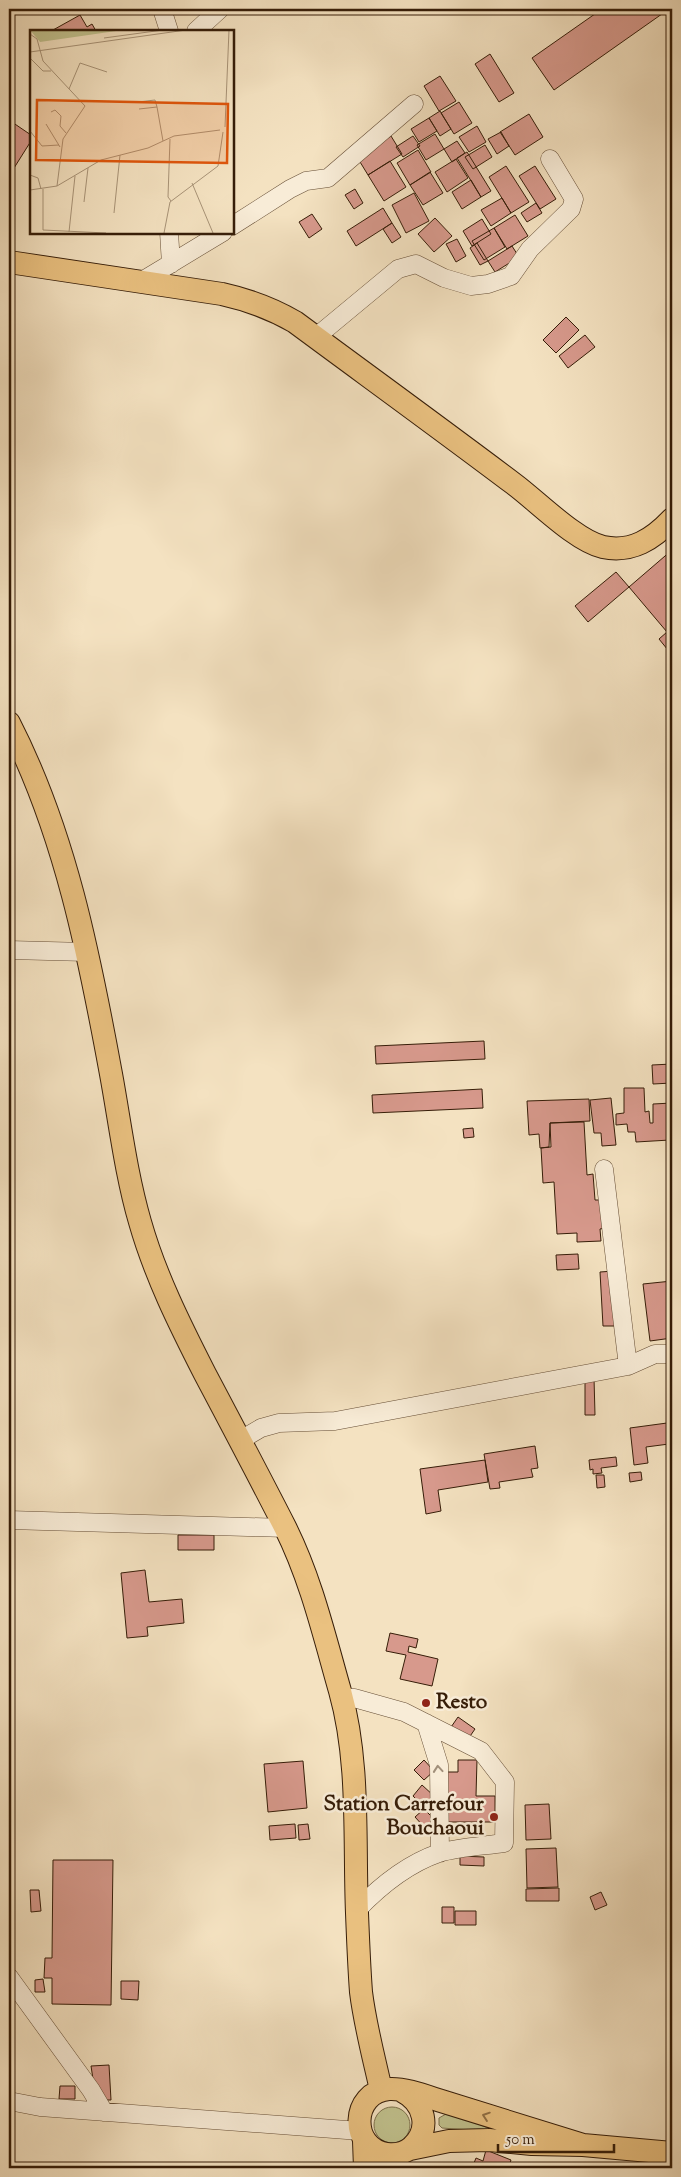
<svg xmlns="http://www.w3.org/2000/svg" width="681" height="2177" font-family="'Sorts Mill Goudy',serif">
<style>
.green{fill:#c1c28e;stroke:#7c704b}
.building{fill:#d7998c;stroke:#361d08}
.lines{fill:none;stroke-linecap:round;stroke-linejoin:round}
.minor-casing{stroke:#664e36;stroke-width:19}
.major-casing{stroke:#361d08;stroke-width:24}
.minor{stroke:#f8ecd7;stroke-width:18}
.major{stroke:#eac180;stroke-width:22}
.oneway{stroke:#a18f7a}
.oneway2{stroke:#906f44}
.poi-dot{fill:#8f2418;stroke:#f8ecd7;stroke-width:2}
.labels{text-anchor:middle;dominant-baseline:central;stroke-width:5;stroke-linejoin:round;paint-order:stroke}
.poi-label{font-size:21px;font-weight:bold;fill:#361d08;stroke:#f8ecd7;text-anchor:start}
.inset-road{fill:none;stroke:#a89377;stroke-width:1}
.view{fill:#df560c;fill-opacity:0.15;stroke:#df560c;stroke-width:2.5}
.inset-edge{fill:none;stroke:#361d08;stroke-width:2.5}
</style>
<rect width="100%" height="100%" fill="#f4e2c1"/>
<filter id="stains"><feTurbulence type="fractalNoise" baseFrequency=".004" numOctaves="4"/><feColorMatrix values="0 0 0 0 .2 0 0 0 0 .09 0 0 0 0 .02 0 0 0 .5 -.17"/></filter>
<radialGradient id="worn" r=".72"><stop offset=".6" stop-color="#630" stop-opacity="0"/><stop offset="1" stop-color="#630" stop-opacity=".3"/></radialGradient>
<path class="green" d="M374 2125a18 18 0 1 1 36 0a18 18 0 1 1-36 0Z
M 446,2114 L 456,2115 L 498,2132 L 442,2128 L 439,2125 L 439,2118 Z"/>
<path class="building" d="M 602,9 L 669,9 L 554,90 L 532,58 Z
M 80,15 L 87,27 L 92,24 L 96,31 L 54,31 L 53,30 Z
M 490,54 L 514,93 L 499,102 L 475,64 Z
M 440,76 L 456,101 L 439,111 L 424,86 Z
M 459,102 L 472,123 L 454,134 L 441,113 Z
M 440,111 L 451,129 L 440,136 L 429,118 Z
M 529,114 L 543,137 L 515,155 L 500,132 Z
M 429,118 L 437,131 L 419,142 L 411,129 Z
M 9,120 L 31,135 L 31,141 L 9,176 Z
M 477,126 L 486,142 L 469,152 L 459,137 Z
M 501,132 L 509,146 L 497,154 L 488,139 Z
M 435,134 L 444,149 L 426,160 L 417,145 Z
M 391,136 L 402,154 L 368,175 L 357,157 Z
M 413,136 L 420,146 L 403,157 L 396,147 Z
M 457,141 L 465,153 L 452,162 L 444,149 Z
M 485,145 L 492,157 L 473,169 L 465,157 Z
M 418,150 L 431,172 L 410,185 L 397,163 Z
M 467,152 L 491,191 L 481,197 L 457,158 Z
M 456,159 L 468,178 L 447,192 L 435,172 Z
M 390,161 L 406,187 L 384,201 L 368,175 Z
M 506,166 L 529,202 L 511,213 L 489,177 Z
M 535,166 L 556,199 L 540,209 L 519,176 Z
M 430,172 L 443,193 L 423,205 L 410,185 Z
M 471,180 L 481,197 L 462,209 L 452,192 Z
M 355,189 L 363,203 L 354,209 L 345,195 Z
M 414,193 L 429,221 L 406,233 L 392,205 Z
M 502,198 L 511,213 L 491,226 L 481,210 Z
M 536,203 L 542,213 L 527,222 L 521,213 Z
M 383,208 L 392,223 L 356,246 L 347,231 Z
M 312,214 L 322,229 L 309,238 L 299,222 Z
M 515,215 L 528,236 L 507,249 L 494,228 Z
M 435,218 L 452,236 L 434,252 L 418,234 Z
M 482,219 L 491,234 L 472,246 L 463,231 Z
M 392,223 L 401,237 L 392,243 L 383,229 Z
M 494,228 L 505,247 L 484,260 L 472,241 Z
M 457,239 L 466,256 L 456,262 L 446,244 Z
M 477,243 L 488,261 L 480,265 L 470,248 Z
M 512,246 L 519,257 L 495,272 L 488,261 Z
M 566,317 L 579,330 L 556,353 L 543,340 Z
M 585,335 L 595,347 L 568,368 L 559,356 Z
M 672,550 L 672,655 L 659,639 L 667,632 L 629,587 Z
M 616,572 L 629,587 L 588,622 L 575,606 Z
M 484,1041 L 485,1059 L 376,1064 L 375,1046 Z
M 672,1064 L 672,1083 L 653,1084 L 652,1065 Z
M 624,1088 L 644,1088 L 645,1112 L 649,1111 L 650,1123 L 653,1123 L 653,1104 L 672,1103 L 672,1123 L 669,1123 L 670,1140 L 636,1142 L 635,1132 L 628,1132 L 627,1124 L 616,1125 L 616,1114 L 624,1113 Z
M 482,1089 L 483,1108 L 373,1113 L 372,1095 Z
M 611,1098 L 616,1145 L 602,1146 L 601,1133 L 594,1133 L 590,1100 Z
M 589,1099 L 590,1121 L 550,1123 L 549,1147 L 540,1148 L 539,1134 L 529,1135 L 527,1101 Z
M 584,1122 L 587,1175 L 593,1174 L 595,1200 L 604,1200 L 606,1228 L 600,1229 L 601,1241 L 577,1242 L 577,1233 L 557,1234 L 554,1182 L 543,1183 L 541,1148 L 551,1147 L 550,1123 Z
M 473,1128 L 474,1137 L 464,1138 L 463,1129 Z
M 578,1254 L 579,1269 L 557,1270 L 556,1255 Z
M 614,1271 L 617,1326 L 603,1326 L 600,1272 Z
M 672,1281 L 672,1338 L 650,1341 L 643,1284 Z
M 594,1378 L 595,1415 L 585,1415 L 585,1379 Z
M 667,1423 L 669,1444 L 646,1447 L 648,1463 L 634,1465 L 630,1428 Z
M 535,1446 L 538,1468 L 531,1469 L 533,1477 L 499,1482 L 500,1488 L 490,1489 L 484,1454 Z
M 616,1457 L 617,1466 L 601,1468 L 602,1473 L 593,1474 L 593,1469 L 590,1470 L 589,1460 Z
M 485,1460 L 488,1482 L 438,1490 L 441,1511 L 426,1514 L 420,1469 Z
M 641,1472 L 642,1480 L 630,1482 L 629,1473 Z
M 596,1475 L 604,1475 L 605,1487 L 597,1488 Z
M 178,1535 L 214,1535 L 214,1550 L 178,1550 Z
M 145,1570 L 149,1602 L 182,1599 L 184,1623 L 147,1627 L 148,1636 L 127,1638 L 121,1573 Z
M 390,1633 L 418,1639 L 416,1648 L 409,1646 L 408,1652 L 438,1659 L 432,1686 L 400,1679 L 406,1655 L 386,1651 Z
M 458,1717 L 475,1729 L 466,1742 L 449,1730 Z
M 424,1760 L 434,1771 L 424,1780 L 414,1770 Z
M 458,1760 L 477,1760 L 476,1796 L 495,1796 L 495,1822 L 445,1822 L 446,1772 L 458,1772 Z
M 303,1761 L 307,1808 L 268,1812 L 264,1764 Z
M 422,1785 L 434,1796 L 424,1807 L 413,1796 Z
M 549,1804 L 551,1839 L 526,1840 L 525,1805 Z
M 424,1809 L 434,1819 L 425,1828 L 415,1817 Z
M 295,1824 L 296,1838 L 270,1840 L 269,1826 Z
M 308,1824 L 310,1839 L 299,1840 L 298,1825 Z
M 556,1848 L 558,1887 L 527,1888 L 526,1849 Z
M 460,1856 L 484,1857 L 484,1866 L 460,1865 Z
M 53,1860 L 113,1860 L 111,2005 L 52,2004 L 52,1978 L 44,1978 L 45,1958 L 52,1958 Z
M 559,1888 L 559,1901 L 526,1901 L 526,1889 Z
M 30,1890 L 39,1890 L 41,1911 L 31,1912 Z
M 601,1892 L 607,1905 L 595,1910 L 590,1897 Z
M 442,1907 L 454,1907 L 454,1923 L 442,1923 Z
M 455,1911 L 476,1911 L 476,1925 L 455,1925 Z
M 43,1979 L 45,1992 L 35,1992 L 35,1980 Z
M 121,1981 L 139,1981 L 138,2000 L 121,1999 Z
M 109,2065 L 111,2100 L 105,2100 L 95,2092 L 91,2066 Z
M 60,2086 L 75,2086 L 75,2099 L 59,2099 Z
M 486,2150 L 511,2160 L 508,2168 L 472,2168 L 476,2158 L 483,2161 Z"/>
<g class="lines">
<defs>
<path id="minor" d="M 162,9 L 169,31
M 196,31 L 220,9
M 232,226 L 290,189 L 306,181 L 328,178 L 414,104
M 169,232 L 171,264
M 142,281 L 223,232
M 316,337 L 398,269 L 416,264 L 444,278 L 471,286 L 488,284 L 511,276 L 530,249 L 571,209 L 574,199 L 550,159
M 9,950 L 87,952
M 628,1366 L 655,1354 L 672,1354
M 239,1441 L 261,1428 L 279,1423 L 335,1421 L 628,1366 L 604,1169
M 9,1520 L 286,1528
M 342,1697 L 354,1698 L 404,1712 L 481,1751 L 505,1782 L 504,1843 C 483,1846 459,1847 439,1853 C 407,1864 380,1886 357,1910
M 426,1723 L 439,1765 L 440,1853
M 9,1977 L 91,2090 L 104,2112
M 9,2101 L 40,2107 L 360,2131"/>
<path id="major" d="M 9,262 L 222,294 C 249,300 271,308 295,322 C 368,376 441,429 514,484 C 537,501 576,541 603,547 C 632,553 653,539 672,519
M 9,723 C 65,832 89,954 111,1074 C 120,1123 126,1174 140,1222 C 155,1275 180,1325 205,1374 C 232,1425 259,1476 285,1527 C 311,1579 324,1635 340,1691 C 360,1762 354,1839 357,1913 C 358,1939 359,1965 361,1992 C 365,2025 374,2058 381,2090
M 402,2091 C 424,2102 432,2129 412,2147 C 405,2153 395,2155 387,2154 C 349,2148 351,2092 389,2089 C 404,2088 423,2095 438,2100 L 583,2145
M 364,2141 L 365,2168
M 410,2149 L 449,2141 L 489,2140 L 532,2144 L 583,2145 L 672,2153"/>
</defs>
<use href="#minor" class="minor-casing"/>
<use href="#major" class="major-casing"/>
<use href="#minor" class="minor"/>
<use href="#major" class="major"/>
</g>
<defs><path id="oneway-chevron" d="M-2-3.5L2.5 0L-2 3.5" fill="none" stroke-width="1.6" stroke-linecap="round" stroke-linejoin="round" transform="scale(1.25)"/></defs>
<use class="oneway" href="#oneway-chevron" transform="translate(438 1769) rotate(-95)"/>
<use class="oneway2" href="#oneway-chevron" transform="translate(486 2116) rotate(-161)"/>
<g class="poi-dot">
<circle cx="426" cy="1703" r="5"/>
<circle cx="494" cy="1817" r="5"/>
</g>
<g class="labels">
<g class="poi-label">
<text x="436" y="1703">Resto</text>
<text x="484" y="1805" text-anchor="end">Station Carrefour<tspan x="484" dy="24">Bouchaoui</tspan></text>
</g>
</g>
<g transform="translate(30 30)">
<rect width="204" height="204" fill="#f4e2c1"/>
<path d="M 0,0 L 93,0 L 10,12 Z" fill="#c1c28e"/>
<path class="inset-road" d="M 0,4 L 7,9 L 13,31 L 55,76 L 33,109 L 27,156M 74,8 L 133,0M 0,22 L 156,0M 0,28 L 13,41 L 21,41M 39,59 L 50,33 L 77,42M 108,72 L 125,70 L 127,77M 109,79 L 127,77 L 133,111M 21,82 L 25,80 L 31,86 L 30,96 L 36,103M 16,94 L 30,117M 195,97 L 199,0M 0,101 L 12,116 L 29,115M 140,109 L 138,167 L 141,171M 0,145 L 8,148 L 11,159M 162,153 L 183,203M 13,159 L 13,200 L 76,203M 0,160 L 27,156 L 71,130 L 118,118 L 144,106 L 190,100M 54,172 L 58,138M 84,183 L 90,125M 39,202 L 45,146M 134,203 L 140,172 L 188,136 L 193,102"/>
<path class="view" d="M 7,70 L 198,74 L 197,133 L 6,130 Z"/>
<rect width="204" height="204" class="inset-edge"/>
</g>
<rect width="681" height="2177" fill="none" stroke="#f4e2c1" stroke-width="30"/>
<rect x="10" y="10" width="661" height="2157" fill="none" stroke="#361d08" stroke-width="2.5"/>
<rect x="15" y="15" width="651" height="2147" fill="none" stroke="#361d08"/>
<path d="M498 2144v8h116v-8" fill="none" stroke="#361d08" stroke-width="2.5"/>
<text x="506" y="2144" font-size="15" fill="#361d08" stroke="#f8ecd7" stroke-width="4" paint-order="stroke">50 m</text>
<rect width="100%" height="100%" filter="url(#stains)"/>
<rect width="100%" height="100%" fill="url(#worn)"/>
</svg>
